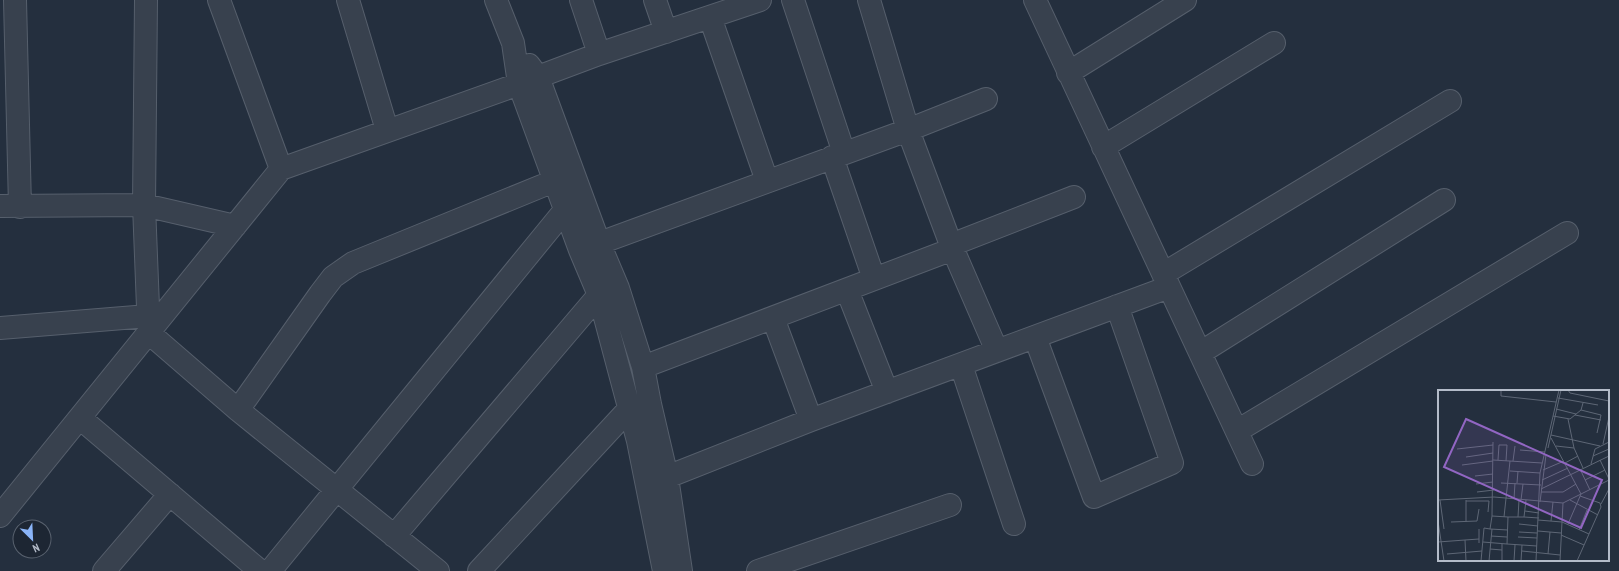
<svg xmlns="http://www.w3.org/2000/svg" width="1619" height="571" font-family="'PT Sans Narrow',sans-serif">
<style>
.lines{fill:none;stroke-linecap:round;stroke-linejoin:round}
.minor-casing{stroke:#565f6c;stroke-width:24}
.minor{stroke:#38414e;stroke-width:22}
.inset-road{fill:none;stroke:#5e6776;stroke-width:1}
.view{fill:#9266c3;fill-opacity:0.15;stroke:#9266c3;stroke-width:2}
.inset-edge{fill:none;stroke:#b4bcc9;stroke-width:2}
</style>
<rect width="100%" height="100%" fill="#242f3e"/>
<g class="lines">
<defs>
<path id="minor" d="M 15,0 L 20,207
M 146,0 L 144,205 L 149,333 L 238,410 L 438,571
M 219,0 L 281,169
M 348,0 L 387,130
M 496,0 L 513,43 L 519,84 L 580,250 L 599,295 L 638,441 L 664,571
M 581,0 L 599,54
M 655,0 L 666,32
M 793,0 L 844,153
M 869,0 L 908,130 L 951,245 L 997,351
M 1035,0 L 1252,464
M 710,17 L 767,181
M 529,65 L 538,77 L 599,243 L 618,288 L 643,367 L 650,404 L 667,477 L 681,571
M 1068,73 L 1185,0
M 1103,147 L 1274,43
M 832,157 L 874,279
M 0,206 L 144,205 L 235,226
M 951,245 L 1074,197
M 586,248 L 908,130 L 986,99
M 1163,274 L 1450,101
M 847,290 L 887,392
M 773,318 L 811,420
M 0,328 L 148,316
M 1035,337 L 1094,497 L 1172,463 L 1117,306
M 1200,353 L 1444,200
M 961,365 L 1014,524
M 643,367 L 953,249
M 238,410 L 320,294 L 333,277 L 353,263 L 554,181
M 80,418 L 260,571
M 1237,431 L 1567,233
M 667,477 L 811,420 L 1169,287
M 0,516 L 281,169 L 519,84 L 599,54 L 760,0
M 394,536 L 599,295
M 104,571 L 170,494
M 270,571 L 565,210
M 479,571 L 630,408
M 758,571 L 950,505"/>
</defs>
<use href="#minor" class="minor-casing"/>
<use href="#minor" class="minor"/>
</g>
<g transform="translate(1438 390)">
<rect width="171" height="171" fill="#242f3e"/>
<path class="inset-road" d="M 63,0 L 63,6 L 118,12M 130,0 L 132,3 L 171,11M 120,8 L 160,15M 118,19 L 138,24M 143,20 L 163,25 L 159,43M 137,25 L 163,30M 115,26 L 132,29 L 143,20 L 145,13M 130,29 L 136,58 L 145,78M 113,45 L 162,56M 113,48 L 143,104 L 130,134M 55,52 L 54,126 L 70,127 L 69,154 L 99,156M 165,54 L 171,27M 118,56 L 136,58M 110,58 L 123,0M 19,59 L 55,55M 82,60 L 107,62M 155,66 L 171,59M 28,67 L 55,63M 55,70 L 104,73M 60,70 L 61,55 L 69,55 L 68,71M 162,70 L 171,89M 75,71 L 77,56M 127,73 L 140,66M 153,74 L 157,59 L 171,52M 24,75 L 55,71M 142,79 L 152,100M 105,80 L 126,71M 72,81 L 102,83M 37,86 L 55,84M 104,90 L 130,78M 147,90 L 167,80M 63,93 L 103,95M 79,93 L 80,81M 38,94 L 55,92M 103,99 L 171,66M 39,102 L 56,100M 103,102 L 125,102 L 138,94M 76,109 L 77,93M 0,110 L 56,107 L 125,113 L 171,90M 2,110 L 6,139M 28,110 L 28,132M 83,110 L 85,94M 88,110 L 86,127 L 101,128M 132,110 L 160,125M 28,111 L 51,111 L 50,122M 102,112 L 108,65M 163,114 L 171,99M 87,121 L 101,123M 66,127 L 72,71M 70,127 L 86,127M 80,127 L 81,110M 100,130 L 124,132 L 125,113M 0,131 L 6,171M 113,131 L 115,112M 13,132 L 39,131 L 41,119M 81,134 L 100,136M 41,139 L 41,153M 52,139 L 70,140M 141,140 L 149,120M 100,141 L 123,143M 81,142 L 99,143M 123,145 L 146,155M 53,146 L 69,147M 80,147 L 99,148M 0,152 L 27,150M 45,152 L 69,154M 52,159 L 64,160M 84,161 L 122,165M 9,164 L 44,161M 110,164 L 112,142M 28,171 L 27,150 L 41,149M 43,171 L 46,138 L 52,139 L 54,126M 51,171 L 54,139M 64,171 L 64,154M 76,171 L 77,155M 83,171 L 84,155M 98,171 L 102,83 L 121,0M 122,171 L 124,132 L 151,144M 139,171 L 163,117 L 162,113 L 142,106"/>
<path class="view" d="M 28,29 L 164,90 L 143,138 L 6,77 Z"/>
<rect width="171" height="171" class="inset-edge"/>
</g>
<g transform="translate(32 539) rotate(156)"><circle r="19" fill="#1d2633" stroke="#59626f"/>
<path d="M0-3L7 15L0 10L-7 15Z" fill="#8ab4f8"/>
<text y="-6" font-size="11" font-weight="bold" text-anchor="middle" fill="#b4bcc9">N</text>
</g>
</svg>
